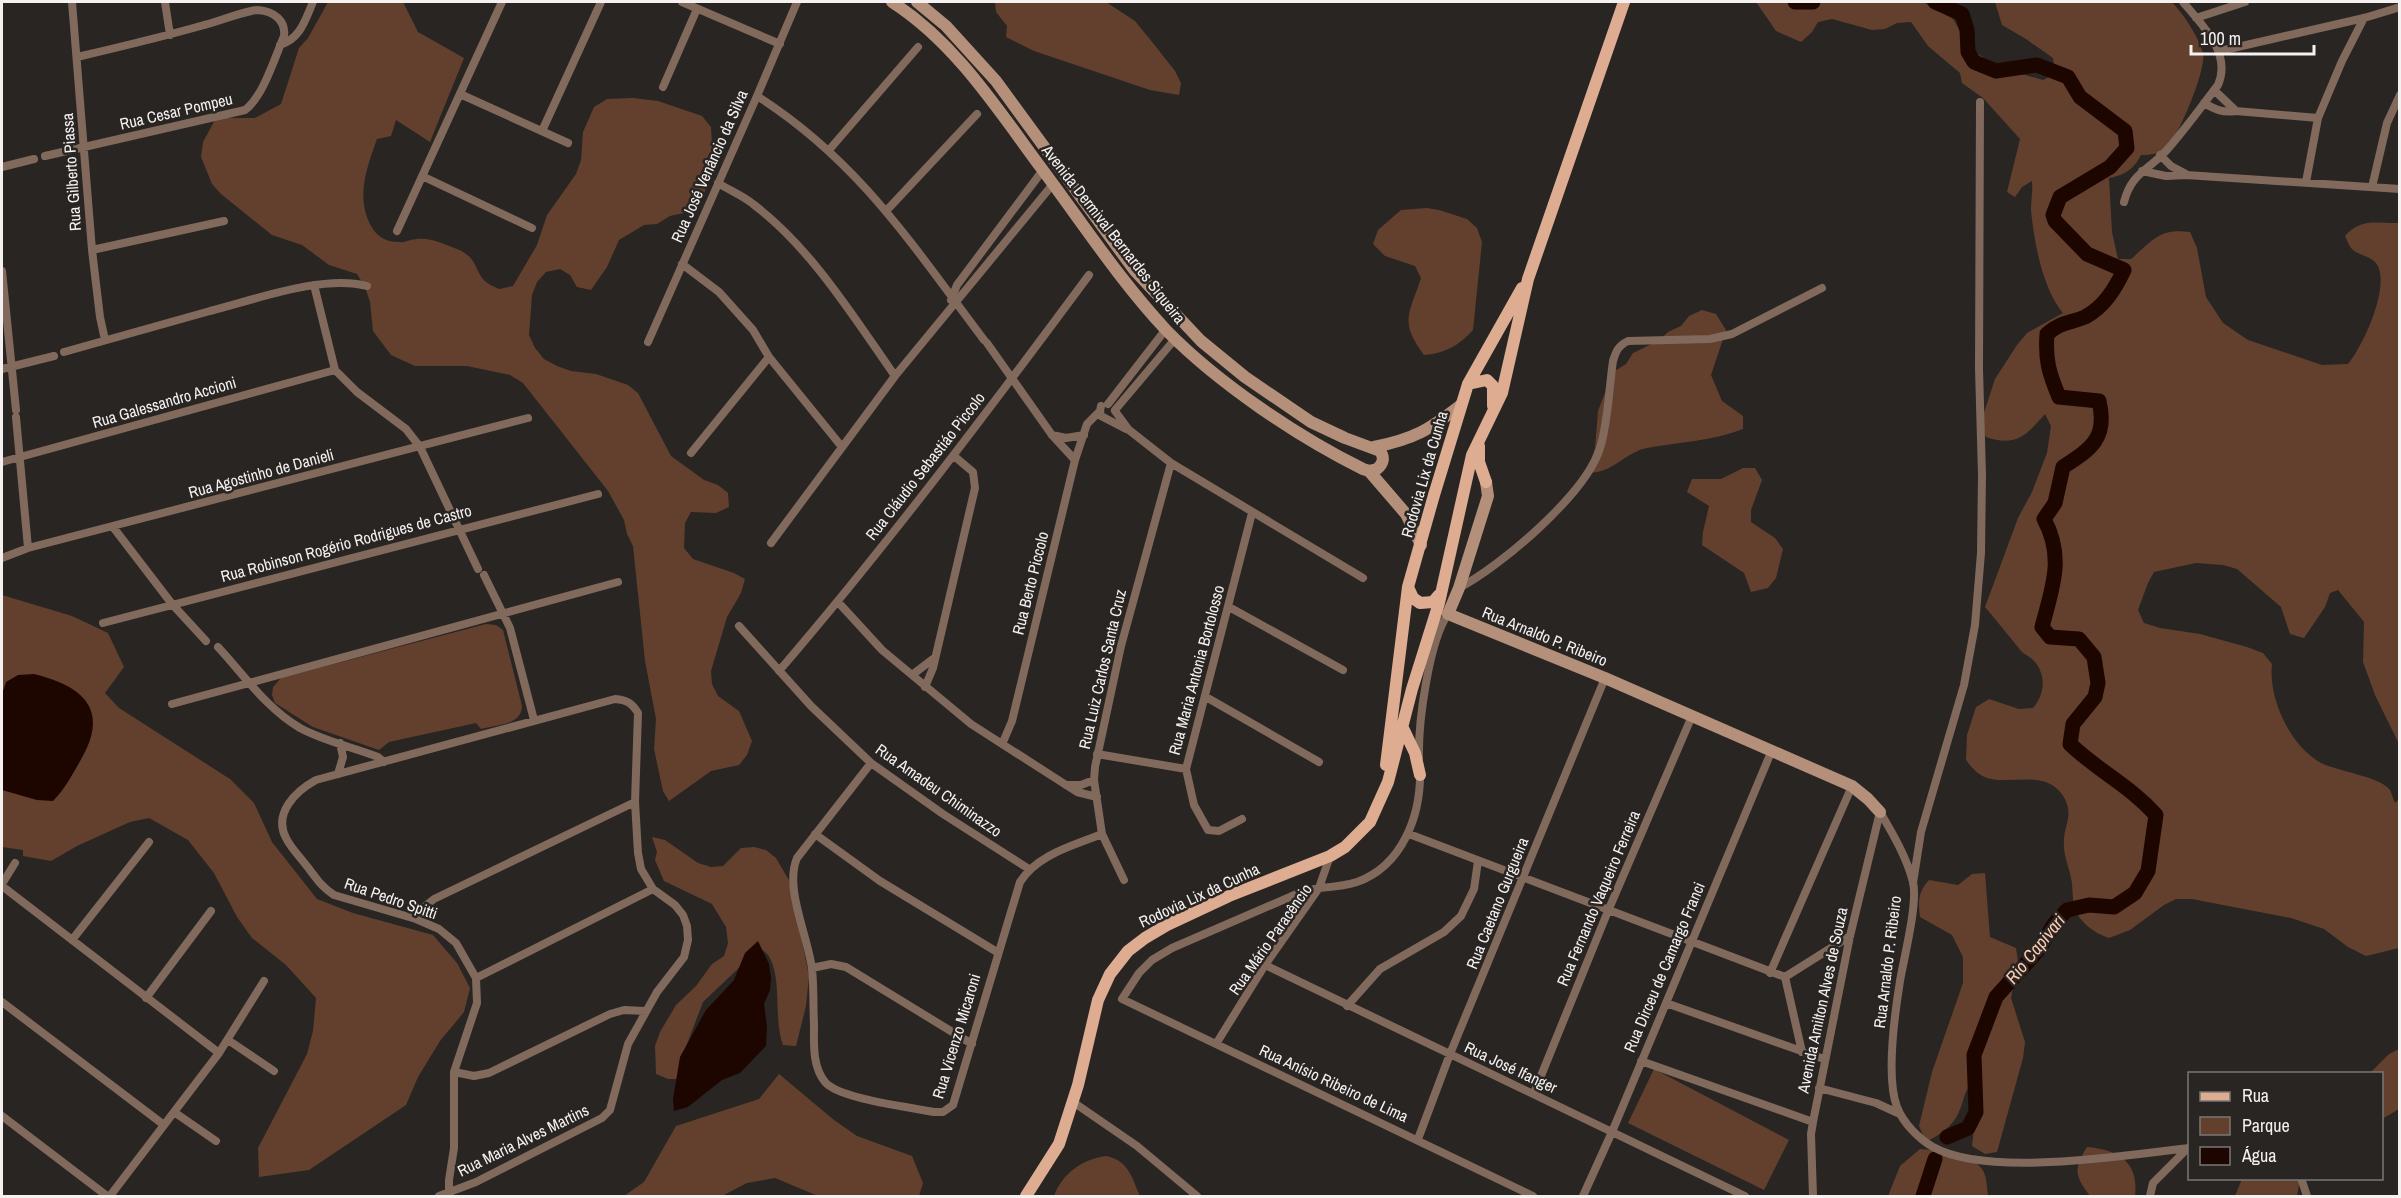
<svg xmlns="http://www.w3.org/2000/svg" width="2401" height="1198" font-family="'Archivo Narrow',sans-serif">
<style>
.green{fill:#62402d}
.water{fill:#1e0600}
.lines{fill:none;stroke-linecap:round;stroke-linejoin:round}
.river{stroke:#1e0600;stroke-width:15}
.street{stroke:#81695c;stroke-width:8}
.secondary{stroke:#b48f7a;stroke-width:12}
.primary{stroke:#ddac91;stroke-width:12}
.labels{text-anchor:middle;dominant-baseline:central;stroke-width:5;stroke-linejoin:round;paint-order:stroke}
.street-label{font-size:16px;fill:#f4f1f0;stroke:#292523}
.water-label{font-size:18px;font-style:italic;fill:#fcccb1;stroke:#292523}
</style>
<rect width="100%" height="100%" fill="#292523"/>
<path class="green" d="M 328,2 L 403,2 L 418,32 L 464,58 L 430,142 L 396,120 L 391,136 L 377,139 C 367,167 356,196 370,224 C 376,236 385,242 399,242 C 405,243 411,239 417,239 C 429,237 445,244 457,249 C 479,258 474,272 486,282 C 490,285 495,287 499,289 L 513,286 L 537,245 L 547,215 L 576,174 L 581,160 L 583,132 L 594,107 L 607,99 L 633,98 L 658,101 L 702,116 L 711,127 L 713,166 L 704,194 L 684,213 L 670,216 L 657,224 L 644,225 L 619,240 L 607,267 L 591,290 L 577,287 L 570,275 L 560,269 L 546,272 L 537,282 L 532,295 L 529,335 L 535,348 L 544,359 L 557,366 L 571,371 L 596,374 L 628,385 L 638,393 L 671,456 L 704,480 L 718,485 L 728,493 L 729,507 L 716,513 L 691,512 L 685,523 L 684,548 L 693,559 L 734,573 L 745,579 L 741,593 L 727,617 L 711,671 L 712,684 L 718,696 L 739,711 L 752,741 L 747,755 L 739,765 L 711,771 L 669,801 L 663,791 L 654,749 L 656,719 L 645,661 L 633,546 L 627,534 L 624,520 L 608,491 L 523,383 L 510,375 L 467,366 L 415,366 L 391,355 L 373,331 L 370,302 L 365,287 L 357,274 L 329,265 L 302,245 L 272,235 L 221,194 L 212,184 L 201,157 L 203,142 L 216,118 L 255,118 L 281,104 L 299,48 L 308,38 Z
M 995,2 L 1106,2 L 1135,21 L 1153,43 L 1175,71 L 1181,83 L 1179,95 L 1150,90 L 1034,51 L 1006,37 L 1007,26 L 996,12 Z
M 1756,2 L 1923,2 L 1953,19 L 1972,50 L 1990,62 L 2001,68 L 2043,80 L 2055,74 L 2053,58 L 2026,39 L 2002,25 L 1995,2 L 2172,2 C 2184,15 2198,36 2203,53 C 2207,68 2179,136 2167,147 C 2160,154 2150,155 2141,155 C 2133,170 2125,175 2109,178 L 2112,232 L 2118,259 L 2131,259 C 2152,241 2159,228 2190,232 L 2197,248 L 2206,297 L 2223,323 L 2248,340 L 2322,365 L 2348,364 C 2363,346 2392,284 2376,263 C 2370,256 2358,255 2352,249 C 2349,246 2347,240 2345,236 C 2362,217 2377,224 2399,223 L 2399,744 L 2375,695 L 2363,662 L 2364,622 L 2338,590 L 2330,593 L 2325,607 L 2304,638 L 2290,634 L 2281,607 L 2237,569 L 2223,565 L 2196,563 L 2154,572 L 2148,583 L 2138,610 L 2144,623 L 2160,628 L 2200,634 L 2247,647 L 2263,653 L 2272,664 C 2268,698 2290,746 2321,763 C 2337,771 2381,777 2390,790 C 2392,794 2393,799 2395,803 L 2399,799 L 2399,948 L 2366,956 L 2348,947 L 2324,929 L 2291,918 L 2192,899 L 2176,899 L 2164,905 L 2130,930 L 2109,938 C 2094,933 2078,922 2074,905 C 2072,896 2073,886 2071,878 C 2069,867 2064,857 2064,846 C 2062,825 2077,815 2061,793 C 2044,770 2011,785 1987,778 C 1978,775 1972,768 1966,760 L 1967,735 L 1976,707 L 1989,699 L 2019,709 L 2033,708 C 2044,695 2047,677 2035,662 C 2031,657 2025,655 2021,651 C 2009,636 1997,621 1985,607 L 2018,518 L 2032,492 L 2047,453 L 2051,426 L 2045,414 C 2026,436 2015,447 1986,437 L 1980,425 L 1995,379 L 2017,345 L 2027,333 L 2063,313 C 2042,288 2034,241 2031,210 C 2031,200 2033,191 2032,181 L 2022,187 L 2015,197 L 2007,192 L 2020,139 L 1983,98 L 1962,83 L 1960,73 L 1928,46 L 1911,22 L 1897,23 L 1885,29 L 1872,30 L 1832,19 L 1818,22 L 1812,32 L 1801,42 L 1776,31 Z
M 1427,208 L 1439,210 L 1467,219 L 1477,228 L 1482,242 L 1473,330 C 1460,345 1444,354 1424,355 C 1399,321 1409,315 1421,278 L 1415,266 L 1385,256 L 1373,244 L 1378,230 L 1401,210 Z
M 1702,310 L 1716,314 L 1726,330 L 1711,375 L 1722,401 L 1743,416 L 1743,429 C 1713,441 1679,442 1647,448 C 1625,452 1610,476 1587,472 L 1595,448 L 1598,411 L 1613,372 L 1626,364 L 1633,353 L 1658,341 L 1668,332 L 1681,326 L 1689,316 Z
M 1743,468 L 1755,468 L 1762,480 L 1751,510 L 1751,522 L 1775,538 L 1783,549 L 1776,578 L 1768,588 L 1751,592 L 1744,573 L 1702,545 L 1703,532 L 1709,506 L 1687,492 L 1692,479 L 1721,479 Z
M 2,595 L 72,616 L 108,633 L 124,667 L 105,693 L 119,708 L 230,779 L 254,803 L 272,842 L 317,899 L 353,913 L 433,935 L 457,963 L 470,988 L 464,1012 L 440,1041 L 418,1077 L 406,1105 L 309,1170 L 259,1177 L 258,1148 L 307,1054 L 313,1031 L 316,998 L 286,965 L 252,938 L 237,917 L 214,873 L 188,840 L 149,818 L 130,822 L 77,846 L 51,861 L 23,856 L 23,850 L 2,847 Z
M 486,624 L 496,625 L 503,630 L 522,706 C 522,725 496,725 481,729 L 476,723 L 389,742 L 379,750 L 313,727 L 275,703 L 272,695 L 273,687 L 281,678 Z
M 652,837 L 665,840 L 698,863 L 711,867 L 723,866 L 741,848 L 754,847 L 766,850 L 776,858 L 790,882 L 809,976 L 806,1006 L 796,1046 L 783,1045 C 773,1019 783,977 768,955 C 765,951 760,949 756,946 L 743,964 L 703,1002 L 684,1052 L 682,1079 L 668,1079 L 656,1074 L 655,1046 L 660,1032 L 676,1005 L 696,986 L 712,964 L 724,956 L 728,943 L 726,927 L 712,904 L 664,881 L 655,860 L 657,852 Z
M 1985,873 L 1990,937 L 2016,948 L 2018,961 L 2011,998 L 2025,1042 L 2023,1058 L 1997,1152 L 1985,1154 L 1972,1146 L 1975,1119 L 1983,1095 L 1980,1079 C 1961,1091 1967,1095 1958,1114 C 1951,1128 1939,1135 1926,1142 L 1919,1126 L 1932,1072 L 1963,983 L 1963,957 L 1952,935 L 1920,917 C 1918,901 1918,892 1929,880 L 1958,885 L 1972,874 Z
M 2399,1049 L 2399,1109 L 2382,1119 L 2382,1074 L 2370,1073 L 2389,1054 Z
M 1654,1069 L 1789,1140 L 1764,1190 L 1628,1123 Z
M 779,1074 L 834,1120 L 857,1136 L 912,1156 L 923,1183 L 919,1196 L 818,1196 L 775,1178 L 747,1183 L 722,1196 L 624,1196 L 644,1182 L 676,1126 L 759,1099 Z
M 2087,1147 C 2119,1150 2139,1162 2135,1196 L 2090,1196 C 2075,1176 2073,1170 2087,1147 Z
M 1920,1149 C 1936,1150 1973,1155 1982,1169 C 1987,1176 1987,1188 1988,1196 L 1888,1196 L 1900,1166 Z
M 1106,1156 C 1129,1161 1131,1176 1140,1196 L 1054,1196 C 1062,1174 1082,1159 1106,1156 Z
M 2242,1179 L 2300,1179 L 2297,1196 L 2235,1196 Z"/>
<path class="water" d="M 34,674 C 87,687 110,712 79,763 C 71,777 64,790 53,801 L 37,800 L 2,790 L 2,694 L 6,682 L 18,675 Z
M 758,941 L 769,964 L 771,978 L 770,990 L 764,1004 L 767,1026 L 766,1046 L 740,1073 L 722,1080 L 688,1107 L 674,1111 L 673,1099 L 680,1057 L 706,1010 L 734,980 L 745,953 Z"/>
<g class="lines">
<path class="river" d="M 1795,2 L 1813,2
M 1935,2 L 1962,14 L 1967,30 L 1968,52 L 1974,62 L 1996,71 L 2037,65 L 2068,77 L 2080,97 L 2125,131 L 2127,148 L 2110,167 L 2060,197 L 2053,215 L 2055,221 L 2087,254 L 2124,270 C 2115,289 2104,307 2085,317 C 2069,324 2062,321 2047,334 C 2045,360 2049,373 2059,397 L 2099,401 C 2108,438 2091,449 2063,467 L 2055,503 L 2044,519 C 2065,558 2052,588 2042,627 L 2050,637 L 2079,639 L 2094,657 L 2098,683 L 2095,697 L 2073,724 L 2070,744 C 2098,771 2129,785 2156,815 L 2148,871 L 2135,893 L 2114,907 L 2089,905 L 2067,910 L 2054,924 L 2040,948 L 1996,997 L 1974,1055 L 1976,1112 L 1968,1128 L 1947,1137
M 1923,1196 L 1935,1159"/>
<path class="street" d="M 72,2 L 92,250 L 100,317 L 105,340
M 165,2 L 170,35
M 682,2 L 780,44
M 2196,18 L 2245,2
M 280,45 C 301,38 305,20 313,2
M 2220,51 L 2364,18 L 2400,7
M 663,87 L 697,9
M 2214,90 L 2236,111
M 460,94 L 568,143
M 757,96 C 859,161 913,246 984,340
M 2204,103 C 2216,110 2223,113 2236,111 L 2318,118
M 542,131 L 601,2
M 829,150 L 918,47
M 2160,155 L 2171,166 L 2186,174
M 45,156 L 245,110 C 263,97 275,57 284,36 C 286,21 274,11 258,10 C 247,10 217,22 204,25 C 162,37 120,47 77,57
M 2,167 L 34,159
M 2142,171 L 2166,176 L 2186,175 L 2400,189
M 422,176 L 532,228
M 2306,182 L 2318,118 L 2342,61 L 2364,18
M 718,183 C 729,190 743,196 753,204 C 812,249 853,316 895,376
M 2372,187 L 2387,123 L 2400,95
M 2124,202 C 2131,174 2147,171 2165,152 C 2184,131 2201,107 2218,85 C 2232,53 2202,25 2183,2
M 887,210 L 977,114
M 397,231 L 502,2
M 92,250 L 224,221
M 682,264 L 719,292 L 753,330 L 769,357 L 842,447
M 2,271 L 16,410
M 314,285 L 335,370 L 357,392 L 406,429 L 420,447 L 478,569
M 951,300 L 957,285 L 1043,170
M 648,342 L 757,96 L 797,2
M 987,343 L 1052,435 L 1075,460
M 64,352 C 113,338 161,325 210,311 C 254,300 323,274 367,286
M 2,369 L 54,356
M 1108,404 L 1166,329
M 1101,406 L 1100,411 L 1101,416 L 1126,429
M 1115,410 L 1175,339
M 1115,411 L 1129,430 L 1171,463 L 1363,578
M 16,417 L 28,548
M 1052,435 L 1066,438 L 1084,435
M 691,453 L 769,357
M 2,462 L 335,370
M 113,527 L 172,604 L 206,641
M 771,543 L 895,376 L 1053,184
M 2,558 L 28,548 L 528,418
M 484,575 L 510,628 L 534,720
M 1459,588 C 1501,566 1586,494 1600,448 C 1608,423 1609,388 1613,361 C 1616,351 1618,346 1628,341 L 1710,339 L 1732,334 L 1822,288
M 838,602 L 882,650 L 971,724 L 1077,792 L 1097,797
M 1229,607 L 1343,670
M 103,623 L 598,494
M 739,626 L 811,706 L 871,763 L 943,814 L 1029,869
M 218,647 C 244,675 266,708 300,728 C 324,741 352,747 378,757 L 384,762
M 779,671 C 888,544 989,410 1089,275
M 912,675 L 933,659
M 925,687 L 933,668 L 975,488 L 973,472 L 954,456
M 1206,697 L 1319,762
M 172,704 L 618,582
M 1003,742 L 1012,721 L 1075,460 L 1087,424 L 1100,411
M 1097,754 L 1186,769
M 1419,758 C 1418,723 1429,641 1448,614
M 871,763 L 797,858 C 784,888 808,936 812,969 C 814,987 813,1006 814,1024 C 814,1043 812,1066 825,1082 C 839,1099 910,1107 934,1112 L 943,1112 L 953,1105 L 1020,882 C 1038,854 1073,846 1102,834
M 338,774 L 343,757 L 340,743
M 1066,785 L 1081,785 L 1094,780
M 1880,812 C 1893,834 1907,858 1913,882 C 1918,904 1904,957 1900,981 C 1895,1012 1886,1078 1897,1107 C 1903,1123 1919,1139 1933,1147 C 1989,1178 2126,1155 2190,1148
M 1242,819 L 1219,831 L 1208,830 L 1194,805 L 1186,769 L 1252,513
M 815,834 L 880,881 L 997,952
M 1409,834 L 1785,977
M 1330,856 L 1319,888 L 1299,893 L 1172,948 L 1152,960 L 1139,973 L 1122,999 L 1533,1196
M 1124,880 L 1102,834 L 1094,780 L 1095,767 L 1121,646 L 1171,463
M 1913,883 L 1921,832 L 1964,685 L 1975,625 L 1981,553 L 1982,475 L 1979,369 L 1980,102
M 2,884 L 15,863
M 2,886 L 219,1053
M 416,919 L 424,907 L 434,899 L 635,802
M 72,940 L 149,842
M 1265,965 L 1745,1196
M 812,968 L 831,964 L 846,967 L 972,1044
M 1770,973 L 1852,786
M 1785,977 L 1850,936
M 1785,977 L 1802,1052
M 476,978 L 653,889
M 146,998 L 211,911
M 2,1002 L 164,1125
M 1666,1003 L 1824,1059
M 1347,1006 L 1380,969 L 1444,932 L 1461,916 L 1474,889 L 1478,861
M 228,1040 L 274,1071
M 1216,1044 L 1265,965 L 1319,888 C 1332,887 1345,886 1357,882 C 1402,866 1421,816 1420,771
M 1641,1061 L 1813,1122
M 454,1072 L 474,1076 L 489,1073 L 610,1014 L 624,1010 L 645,1011
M 1819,1088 L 1876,1103 L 1900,1114
M 1534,1093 L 1608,911 L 1692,716
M 1073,1102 L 1137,1146 L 1197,1196
M 174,1112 L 216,1141
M 2,1116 L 107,1196
M 1418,1139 L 1450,1054 L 1605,678
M 2301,1178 L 2307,1196
M 110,1196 L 219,1053 L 264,981
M 439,1196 L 476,1182 L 602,1118 L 610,1110 L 628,1044 L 657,992 L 684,957 L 688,940 L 687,926 L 683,915 L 675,905 L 653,889 L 641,869 L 638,853 L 635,802 L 638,713 C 632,703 627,700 615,699 L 316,780 C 296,791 273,813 286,838 C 291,848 299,856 306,865 C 315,876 321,887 334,895 L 416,919 L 439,929 L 456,943 L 476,978 L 477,1003 L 454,1072 L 454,1148 L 449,1180 L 449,1191
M 1583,1196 L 1612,1132 L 1772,750
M 1813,1196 L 1811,1134 L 1813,1122 L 1850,936 L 1880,812
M 2150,1196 L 2153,1183 L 2188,1148"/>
<path class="secondary" d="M 892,2 C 956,43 998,110 1042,169 C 1083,224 1121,282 1167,331 C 1218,383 1298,437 1363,469 L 1369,471 L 1377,469 C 1383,464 1385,458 1380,451 L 1345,438 L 1311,422 L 1245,377 L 1201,341 L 1135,271 L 996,81 L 946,26 L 917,2
M 1374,447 C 1414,439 1429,430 1461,405
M 1369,471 L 1406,514 L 1421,545
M 1486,482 L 1488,496 L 1459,588 L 1448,614 L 1605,678 L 1852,786 L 1868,799 L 1880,812"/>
<path class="primary" d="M 1468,384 L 1487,380 L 1493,386 L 1493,406
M 1479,446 L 1479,462 L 1486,482
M 1408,587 L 1413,598 L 1420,603 L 1433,602 L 1439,595
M 1402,726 L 1415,753 L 1420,775
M 1386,765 L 1408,587 L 1434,495 L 1468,384 L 1522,288
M 1026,1196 L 1059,1144 L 1078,1085 L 1098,1000 L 1110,974 L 1128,951 L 1145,938 L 1167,925 L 1229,896 L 1330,856 L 1345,847 L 1370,822 L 1388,782 L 1412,689 L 1439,603 L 1472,455 L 1502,393 L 1528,279 L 1624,2"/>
</g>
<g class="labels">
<g class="street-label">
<text transform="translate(176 111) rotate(-13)">Rua Cesar Pompeu</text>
<text transform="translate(709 166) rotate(-66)">Rua José Venâncio da Silva</text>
<text transform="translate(71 172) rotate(-94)">Rua Gilberto Piassa</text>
<text transform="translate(1114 234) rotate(52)">Avenida Dermival Bernardes Siqueira</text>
<text transform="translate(164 402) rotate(-16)">Rua Galessandro Accioni</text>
<text transform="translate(925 466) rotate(-52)">Rua Cláudio Sebastiáo Piccolo</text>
<text transform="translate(261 473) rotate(-15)">Rua Agostinho de Danieli</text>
<text transform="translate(1424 474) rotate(-74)">Rodovia Lix da Cunha</text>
<text transform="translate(346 543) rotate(-15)">Rua Robinson Rogério Rodrigues de Castro</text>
<text transform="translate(1030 583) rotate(-76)">Rua Berto Piccolo</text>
<text transform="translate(1545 636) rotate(22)">Rua Arnaldo P. Ribeiro</text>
<text transform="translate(1102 669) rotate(-77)">Rua Luiz Carlos Santa Cruz</text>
<text transform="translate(1196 670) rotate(-75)">Rua Maria Antonia Bortolosso</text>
<text transform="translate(939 790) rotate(35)">Rua Amadeu Chiminazzo</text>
<text transform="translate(1199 895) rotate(-25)">Rodovia Lix da Cunha</text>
<text transform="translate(391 898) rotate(19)">Rua Pedro Spitti</text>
<text transform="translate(1598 898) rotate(-67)">Rua Fernando Vaqueiro Ferreira</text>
<text transform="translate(1497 903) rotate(-68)">Rua Caetano Gurgueira</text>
<text transform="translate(1270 939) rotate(-55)">Rua Mário Paracêncio</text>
<text transform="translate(1887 962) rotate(-83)">Rua Arnaldo P. Ribeiro</text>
<text transform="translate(1664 967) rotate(-67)">Rua Dirceu de Camargo Franci</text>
<text transform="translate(1822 1000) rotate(-78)">Avenida Amilton Alves de Souza</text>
<text transform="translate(956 1036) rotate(-73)">Rua Vicenzo Micaroni</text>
<text transform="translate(1511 1067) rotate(25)">Rua José Ifanger</text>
<text transform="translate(1334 1083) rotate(25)">Rua Anísio Ribeiro de Lima</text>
<text transform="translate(523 1140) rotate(-26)">Rua Maria Alves Martins</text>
</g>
<g class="water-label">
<text transform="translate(2035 949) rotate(-51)">Rio Capivari</text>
</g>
</g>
<rect width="2401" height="1198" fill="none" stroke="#f4f1f0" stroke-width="6"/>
<rect x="2188" y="1072" width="195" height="108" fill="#292523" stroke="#7a7775" stroke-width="1.5"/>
<rect x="2200" y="1092" width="30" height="9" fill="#ddac91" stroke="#7a7775" stroke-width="1.5"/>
<text x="2242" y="1102" font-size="18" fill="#f4f1f0">Rua</text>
<rect x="2200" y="1117" width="30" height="18" fill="#62402d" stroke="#7a7775" stroke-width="1.5"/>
<text x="2242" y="1132" font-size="18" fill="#f4f1f0">Parque</text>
<rect x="2200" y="1147" width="30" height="18" fill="#1e0600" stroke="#7a7775" stroke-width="1.5"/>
<text x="2242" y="1162" font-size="18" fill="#f4f1f0">Água</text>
<path d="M2191 45v9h123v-9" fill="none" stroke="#f4f1f0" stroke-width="3"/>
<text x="2200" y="45" font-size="18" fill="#f4f1f0" stroke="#292523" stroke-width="4.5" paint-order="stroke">100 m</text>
</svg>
